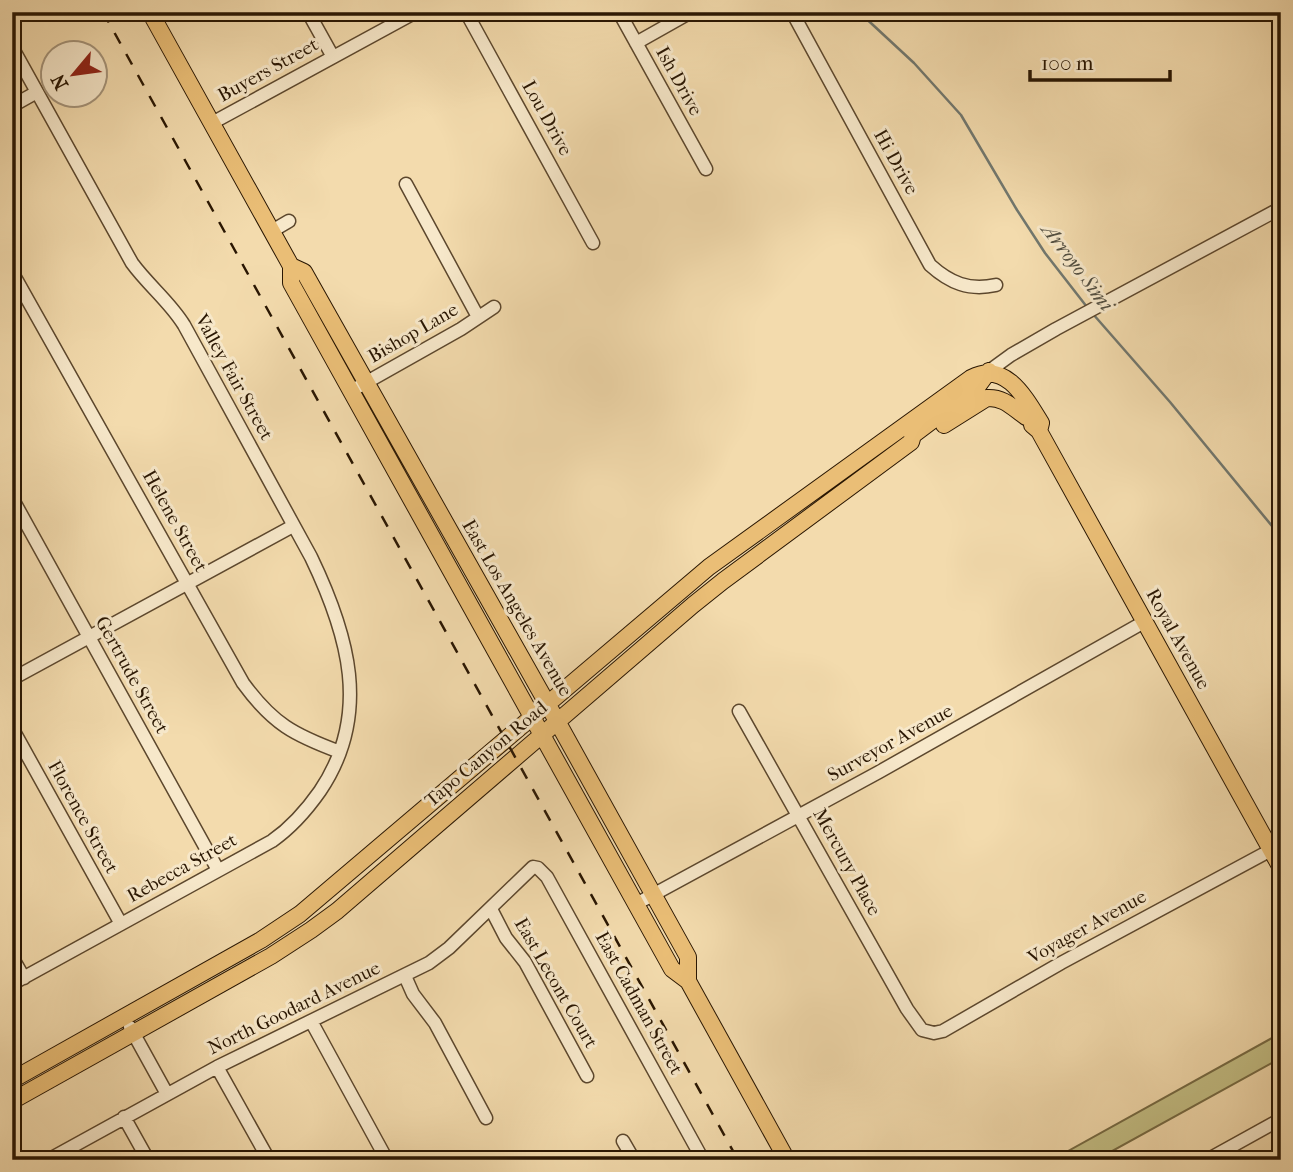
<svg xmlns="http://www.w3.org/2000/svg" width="1293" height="1172" font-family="'IM FELL French Canon',serif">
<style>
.green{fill:#c3be84;stroke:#766a43;stroke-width:2}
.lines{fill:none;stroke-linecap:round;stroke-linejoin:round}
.stream{stroke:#71776e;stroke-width:2.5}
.minor-casing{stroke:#5c472d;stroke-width:15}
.major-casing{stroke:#291602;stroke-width:18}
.minor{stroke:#f7e8ca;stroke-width:12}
.major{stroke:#eabe76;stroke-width:16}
.rail{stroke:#291602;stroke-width:2.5;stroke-dasharray:12 12;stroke-linecap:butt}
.labels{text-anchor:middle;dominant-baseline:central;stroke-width:6;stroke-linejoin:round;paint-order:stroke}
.street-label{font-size:19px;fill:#291602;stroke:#f7e8ca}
.water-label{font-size:21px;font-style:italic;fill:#534f41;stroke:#f7e8ca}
</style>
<rect width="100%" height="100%" fill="#f3dbad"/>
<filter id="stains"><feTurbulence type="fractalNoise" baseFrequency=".00286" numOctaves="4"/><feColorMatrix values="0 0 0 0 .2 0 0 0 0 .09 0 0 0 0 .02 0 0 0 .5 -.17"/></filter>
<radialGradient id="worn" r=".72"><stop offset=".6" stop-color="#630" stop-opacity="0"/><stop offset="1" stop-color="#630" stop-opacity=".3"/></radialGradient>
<path class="green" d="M 1281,1033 L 1281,1058 L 1096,1160 L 1052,1160 Z"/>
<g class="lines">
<path class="stream" d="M 859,12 L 914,63 L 961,115 L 1017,210 L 1045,253 L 1087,307
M 1093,314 L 1170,402 L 1281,537"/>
<defs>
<path id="minor" d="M 308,12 L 333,57
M 466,12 L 593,243
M 619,12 L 706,169
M 792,12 L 930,265 C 950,283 969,291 996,285
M 636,43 L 691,12
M 12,47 L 132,263 C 148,285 170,302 184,325 L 311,557 C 348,634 372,714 320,791 C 306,811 292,827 272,841 L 12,984
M 12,106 L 37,92
M 212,123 L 416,12
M 406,184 L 478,317
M 272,231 L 289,221
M 12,272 L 243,683 C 273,724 294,735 340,752
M 989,371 L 1011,355 L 1056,329 L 1281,208
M 351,391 L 461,329 L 494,307
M 12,498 L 218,870
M 12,679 L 293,526
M 739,711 L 907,1009 L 922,1030 L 934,1033 L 943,1031 L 1061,963 L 1271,850
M 12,728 L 121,924
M 636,904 L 879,772 L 1144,622
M 491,909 L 506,938 L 525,962 L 587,1076
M 12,957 L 24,978
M 405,976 L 413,994 L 435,1023 L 486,1118
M 311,1021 L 387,1160
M 130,1027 L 167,1094
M 217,1067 L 269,1160
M 124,1117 L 148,1160
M 623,1141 L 634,1160
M 48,1160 L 217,1067 L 429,963 L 449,948 L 533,867 L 538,868 L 547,877 L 703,1160
M 1207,1160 L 1281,1119"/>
<path id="major" d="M 150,12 L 291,266 L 291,283 L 672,969 L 688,981 L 787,1160
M 291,266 L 304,272 L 557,721 L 688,957 L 688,981
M 944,425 L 987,398 C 1004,397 1013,408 1026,417
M 1032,425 L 1039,431 L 1281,868
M 12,1080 L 261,940 L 300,914 L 709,567 L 971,378 C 1005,360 1025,397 1041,423 L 1039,431
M 12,1101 L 271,956 L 311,930 L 337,911 L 693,605 L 723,581 L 911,442 L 913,435 L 978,386 L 989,371"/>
</defs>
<use href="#minor" class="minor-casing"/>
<use href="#major" class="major-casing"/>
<use href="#minor" class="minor"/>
<use href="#major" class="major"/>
<path class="rail" d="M 103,12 L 738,1160"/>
</g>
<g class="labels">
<g class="street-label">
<text transform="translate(268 70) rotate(-29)">Buyers Street</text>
<text transform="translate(679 81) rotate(61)">Ish Drive</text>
<text transform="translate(547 118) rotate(61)">Lou Drive</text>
<text transform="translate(896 162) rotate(61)">Hi Drive</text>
<text transform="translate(413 333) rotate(-30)">Bishop Lane</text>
<text transform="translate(234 377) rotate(61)">Valley Fair Street</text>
<text transform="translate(175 521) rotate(61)">Helene Street</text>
<text transform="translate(517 608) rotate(60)">East Los Angeles Avenue</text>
<text transform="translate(1178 639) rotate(61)">Royal Avenue</text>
<text transform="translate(132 675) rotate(61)">Gertrude Street</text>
<text transform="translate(890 743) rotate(-29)">Surveyor Avenue</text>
<text transform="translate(486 754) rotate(-40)">Tapo Canyon Road</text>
<text transform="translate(83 817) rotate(61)">Florence Street</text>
<text transform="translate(847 862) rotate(61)">Mercury Place</text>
<text transform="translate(182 868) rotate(-29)">Rebecca Street</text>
<text transform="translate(1087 927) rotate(-29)">Voyager Avenue</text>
<text transform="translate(556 983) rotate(60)">East Lecont Court</text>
<text transform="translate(639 1003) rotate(61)">East Cadman Street</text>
<text transform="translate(294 1008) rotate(-26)">North Goodard Avenue</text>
</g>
<g class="water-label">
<text transform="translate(1078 267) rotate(53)">Arroyo Simi</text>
</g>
</g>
<rect width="1293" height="1172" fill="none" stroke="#f3dbad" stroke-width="42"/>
<rect x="14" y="14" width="1265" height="1144" fill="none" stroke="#291602" stroke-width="3.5"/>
<rect x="21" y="21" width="1251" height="1130" fill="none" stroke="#291602" stroke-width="2"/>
<g transform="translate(74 74) rotate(241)"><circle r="33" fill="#f7e8ca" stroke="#a5947a" stroke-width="2"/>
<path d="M0-5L12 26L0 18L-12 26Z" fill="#8f2418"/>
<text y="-10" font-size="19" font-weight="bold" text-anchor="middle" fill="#291602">N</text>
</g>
<path d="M1030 70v10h140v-10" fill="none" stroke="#291602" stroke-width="3.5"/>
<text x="1041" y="70" font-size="21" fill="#291602" stroke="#f7e8ca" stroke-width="5" paint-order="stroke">100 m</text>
<rect width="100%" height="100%" filter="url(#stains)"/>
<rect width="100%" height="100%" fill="url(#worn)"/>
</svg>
